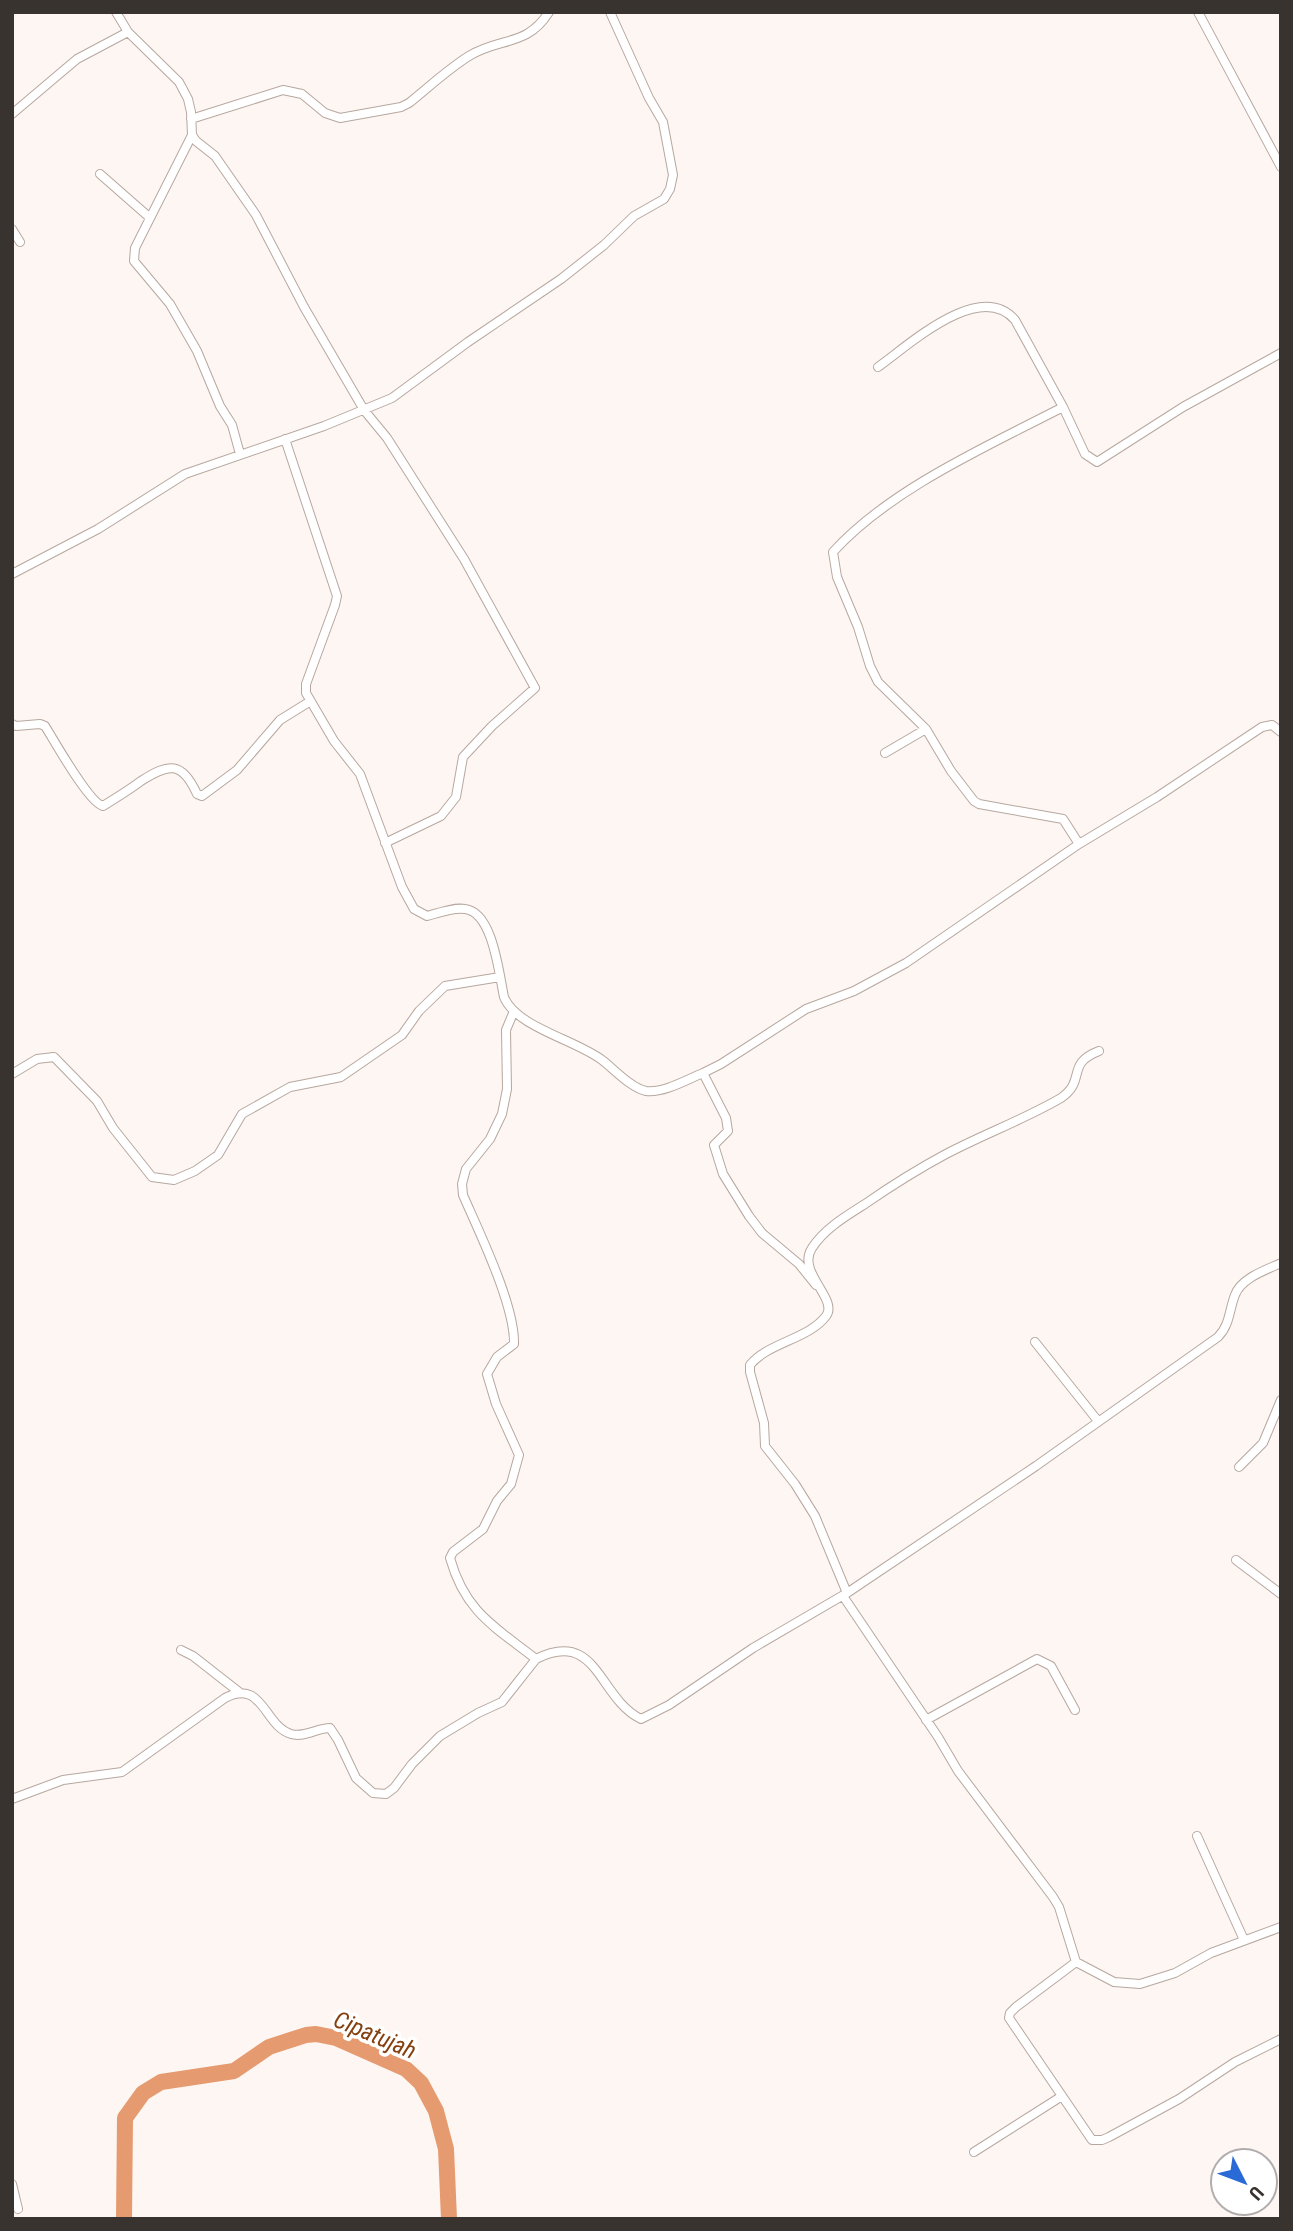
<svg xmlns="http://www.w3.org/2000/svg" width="1293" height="2231" font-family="'Roboto Condensed',sans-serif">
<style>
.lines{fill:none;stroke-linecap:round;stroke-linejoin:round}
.river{stroke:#e69a6f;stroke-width:16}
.minor-casing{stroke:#b7a79f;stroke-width:10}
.minor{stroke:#fff;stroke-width:8}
.labels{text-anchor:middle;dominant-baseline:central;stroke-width:7;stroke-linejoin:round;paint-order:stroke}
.water-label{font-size:24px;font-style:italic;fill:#85400f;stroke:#fff}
</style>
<rect width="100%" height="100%" fill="#fdf6f2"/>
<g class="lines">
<path class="river" d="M 124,2219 L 125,2118 L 143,2093 L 161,2082 L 234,2071 L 269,2047 L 306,2035 L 316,2034 L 336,2038 L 406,2069 L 421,2083 L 436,2111 L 446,2149 L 449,2219"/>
<defs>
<path id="minor" d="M 116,12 L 128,32 L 179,82 L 188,99 L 191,112 L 192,135 L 140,238 L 135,248 L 134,261 L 170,304 L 197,351 L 220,406 L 232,425 L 240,454
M 1198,12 L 1281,167
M 12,114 L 77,59 L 128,32
M 191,119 L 283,90 L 302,94 L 325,113 L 340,118 L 401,107 L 409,103 C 429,87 448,69 469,56 C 500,37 527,47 549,12
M 192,135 L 196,141 L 215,156 L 256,215 L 304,307 L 364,410 L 387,438 L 464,559 L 535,688 L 492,726 L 463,757 L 456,797 L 441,816 L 385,843
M 100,174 L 149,217
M 12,229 L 20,242
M 878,367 C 909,345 980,279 1015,320 L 1063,407 L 1085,454 L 1097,462 L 1183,407 L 1281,353
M 1063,407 C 988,446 890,489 833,552 L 837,577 L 858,627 L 870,666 L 878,682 L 926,729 L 951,771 L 974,801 L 979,804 L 1063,819 L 1079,844
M 285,439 L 337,596 L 335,605 L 306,684 L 306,693 L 334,741 L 360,774 L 402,887 L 414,909 L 427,916 C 438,913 454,907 465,909 C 493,912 499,974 504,997 C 516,1027 576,1040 602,1060 C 614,1069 631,1088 646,1091 C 664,1093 686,1080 703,1073
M 12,574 L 98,529 L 185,474 L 324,426 L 392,398 L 468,342 L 561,279 L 604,245 L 634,216 L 664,199 L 670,189 L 673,175 L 663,122 L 649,98 L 610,12
M 12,724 L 16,726 L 40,724 L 45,726 C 55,742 89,803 103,806 C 116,798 129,790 141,781 C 169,763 182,761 197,794 L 202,796 L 237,770 L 280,720 L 309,702
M 885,753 L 926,729
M 514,1011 L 506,1030 L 507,1089 L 502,1114 L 490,1139 L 466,1169 L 462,1184 L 463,1195 C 479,1232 515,1305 514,1344 L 497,1357 L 487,1374 L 496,1404 L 519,1455 L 511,1484 L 497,1501 L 483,1529 L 453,1552 L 450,1558 C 465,1612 495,1627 536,1659 C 598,1628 598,1698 641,1719 L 669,1705 L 753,1648 L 847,1593 L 1036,1466 L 1218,1337 C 1230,1325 1229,1310 1235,1295 C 1241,1278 1266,1270 1281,1263
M 12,1074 L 37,1059 L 54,1057 L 97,1101 L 113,1128 L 152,1177 L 174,1180 L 195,1171 L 218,1155 L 242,1114 L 290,1087 L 341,1077 L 402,1035 L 419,1011 L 445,986 L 500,977
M 816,1285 L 799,1264 L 762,1233 L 749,1216 L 723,1174 L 714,1145 L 728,1131 L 726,1118 L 703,1073 L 721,1064 L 806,1009 L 854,991 L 906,963 L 1079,844 L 1157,797 L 1262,727 L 1272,725 L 1281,732
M 1035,1342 L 1098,1421
M 1239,1467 L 1263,1443 L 1281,1400
M 1236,1560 L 1281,1594
M 847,1593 L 815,1516 L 795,1484 L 765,1446 L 764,1423 L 750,1372 L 750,1365 C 767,1343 809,1339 826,1316 C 839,1299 796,1272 812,1248 C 824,1229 846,1216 865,1204 C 891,1186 918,1169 946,1154 C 984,1134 1025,1119 1061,1098 C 1087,1080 1065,1064 1099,1051
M 843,1596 L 938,1737 L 958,1771 L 1053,1897 L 1059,1907 L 1076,1962 L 1114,1982 L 1140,1984 L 1175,1973 L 1211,1953 L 1281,1927
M 181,1650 L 193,1656 L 239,1692
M 926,1720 L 1037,1659 L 1051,1666 L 1075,1710
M 12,1799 L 63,1780 L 122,1772 L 225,1698 C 263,1678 264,1726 291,1734 C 304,1738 317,1728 330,1728 L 338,1740 L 356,1778 L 373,1793 L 386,1794 L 394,1788 L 412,1764 L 440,1736 L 478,1713 L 502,1702 L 536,1659
M 1197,1836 L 1244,1940
M 1076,1962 L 1016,2007 L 1010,2013 L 1009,2018 L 1092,2140 L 1102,2140 L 1109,2137 L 1179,2099 L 1235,2062 L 1281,2039
M 974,2152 L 1062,2096
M 12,2184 L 18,2209"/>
</defs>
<use href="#minor" class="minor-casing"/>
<use href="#minor" class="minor"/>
</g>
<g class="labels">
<g class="water-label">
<text transform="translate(375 2035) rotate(23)">Cipatujah</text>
</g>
</g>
<rect width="1293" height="2231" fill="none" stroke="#39332f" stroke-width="28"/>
<g transform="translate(1244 2182) rotate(132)"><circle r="33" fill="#ffffff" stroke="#b0adac" stroke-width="2"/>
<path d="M0-5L12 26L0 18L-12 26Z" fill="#296ad6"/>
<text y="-10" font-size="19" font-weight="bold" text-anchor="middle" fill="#39332f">U</text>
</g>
</svg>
